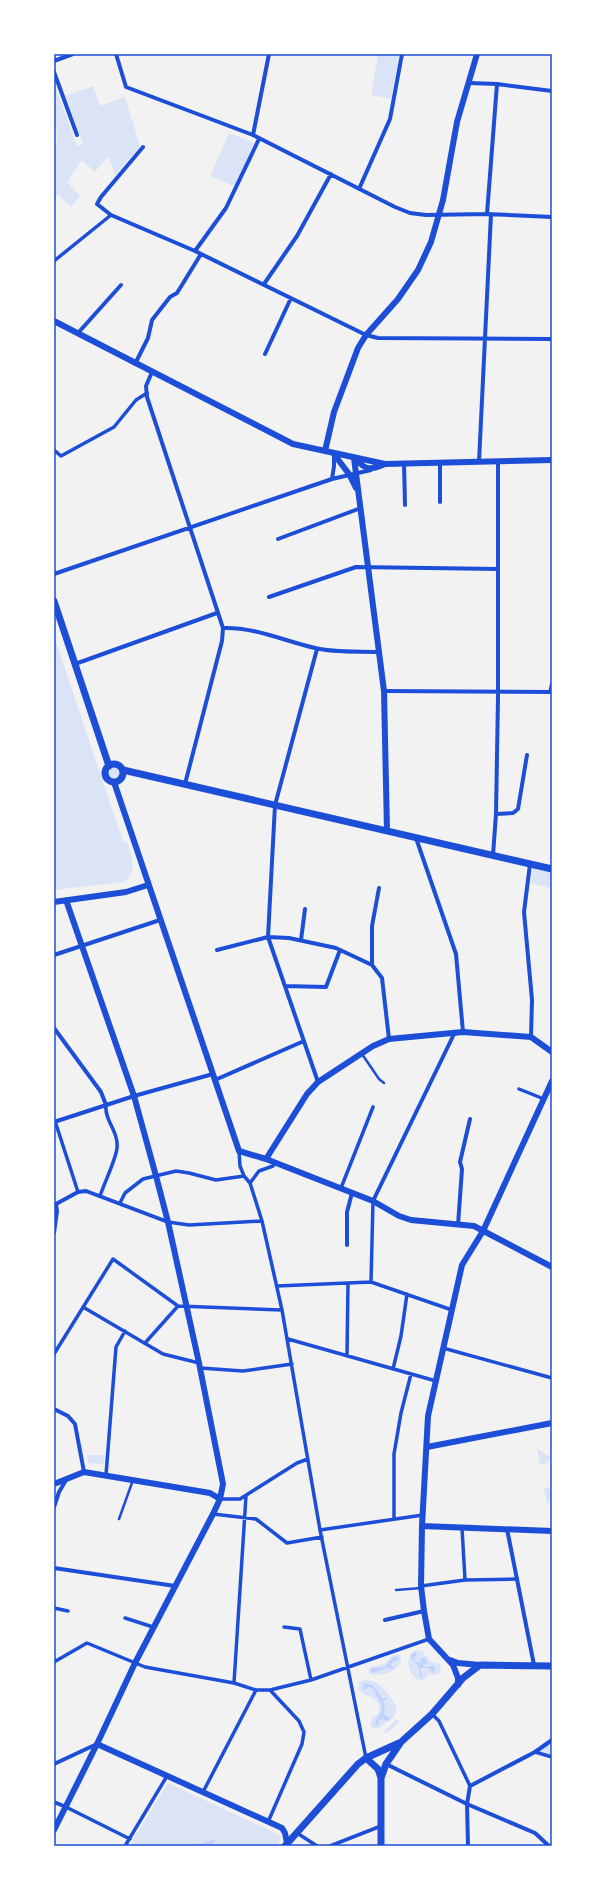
<svg xmlns="http://www.w3.org/2000/svg" width="606" height="1900" font-family="'IBM Plex Sans',sans-serif">
<style>
.green{fill:#dbe4f7;fill-rule:evenodd}
.water{fill:#bfd3fe}
.lines{fill:none;stroke-linecap:round;stroke-linejoin:round}
.service{stroke:#1d4ed8;stroke-width:2.5}
.pedestrian{stroke:#1d4ed8;stroke-width:3.5}
.minor{stroke:#1d4ed8;stroke-width:4}
.tertiary{stroke:#1d4ed8;stroke-width:6}
.secondary{stroke:#1d4ed8;stroke-width:7}
.neatline{fill:none;stroke:#1d4ed8;stroke-width:1.5}
</style>
<rect width="100%" height="100%" fill="#f2f2f2"/>
<path class="green" d="M 378,54 L 399,54 L 391,99 L 371,95 Z
M 54,82 L 77,147 L 83,144 L 66,96 L 93,86 L 100,106 L 125,97 L 140,146 L 115,175 L 108,156 L 95,172 L 82,160 L 67,182 L 80,196 L 71,207 L 58,194 L 54,199 L 54,150 C 60,138 55,126 54,114 C 54,103 54,92 54,82 Z
M 229,133 L 254,143 L 235,186 L 210,176 Z
M 54,636 L 123,842 L 127,841 C 131,855 139,871 124,882 L 54,890 Z
M108.5 773a5.5 5.5 0 1 1 11 0a5.5 5.5 0 1 1-11 0Z
M 533,867 L 552,871 L 550,888 L 530,883 Z
M 537,1449 L 551,1457 L 547,1463 L 540,1465 Z
M 87,1455 L 105,1455 L 104,1464 L 88,1463 Z
M 550,1487 L 552,1498 L 547,1504 L 544,1488 Z
M 416,1650 L 422,1651 L 431,1662 L 440,1664 L 441,1672 L 435,1675 L 429,1674 L 423,1681 C 409,1680 402,1657 416,1650 ZM 412,1653 L 415,1661 L 420,1663 L 422,1658 L 425,1658 L 426,1663 L 423,1666 L 426,1667 L 430,1665 L 436,1671 L 433,1672 L 430,1669 L 420,1670 L 420,1673 L 418,1673 L 418,1666 L 410,1657 Z
M 398,1654 L 401,1656 C 403,1671 379,1679 369,1673 L 369,1668 L 384,1664 L 393,1655 Z
M 365,1680 C 380,1680 391,1696 397,1708 L 394,1717 L 377,1729 L 372,1728 L 370,1724 L 371,1720 L 379,1712 C 381,1694 365,1699 358,1689 L 359,1682 ZM 365,1683 L 373,1685 L 381,1698 L 385,1696 L 386,1700 L 383,1701 L 385,1707 L 384,1714 L 387,1715 L 388,1721 L 387,1722 L 382,1719 L 379,1722 L 379,1724 L 375,1724 C 376,1719 381,1717 382,1712 C 384,1705 377,1692 371,1688 L 367,1688 L 361,1686 Z
M 396,1719 L 400,1722 L 386,1734 L 384,1730 L 388,1728 Z
M 550,1743 L 550,1755 L 539,1752 Z
M 168,1783 L 282,1836 L 277,1846 L 129,1846 Z"/>
<path class="water" d="M 416,1652 L 417,1655 L 414,1658 L 415,1661 L 420,1663 L 421,1658 L 425,1658 L 427,1662 L 423,1666 L 426,1667 L 433,1665 L 436,1671 L 432,1672 L 430,1669 L 422,1668 L 420,1671 L 423,1677 L 420,1677 L 418,1666 L 410,1657 L 412,1653 Z
M 397,1656 L 399,1660 L 393,1661 L 390,1665 L 394,1667 L 393,1669 L 387,1668 L 373,1673 L 370,1671 L 372,1668 L 385,1667 L 392,1658 Z
M 364,1683 L 373,1685 L 382,1698 L 387,1697 L 387,1699 L 383,1701 L 385,1707 L 384,1714 L 390,1718 L 387,1722 L 382,1719 L 379,1721 L 379,1725 L 375,1725 L 375,1722 L 382,1711 L 381,1703 L 373,1689 L 369,1687 L 364,1690 L 362,1688 Z
M 217,1839 L 210,1846 L 196,1846 L 205,1842 Z"/>
<g class="lines">
<path class="service" d="M 362,1054 L 379,1079 L 384,1083
M 119,1519 L 133,1480
M 396,1590 L 421,1588"/>
<path class="pedestrian" d="M 54,261 L 111,215
M 54,450 L 61,456 L 114,427 L 136,400 L 147,393
M 550,692 L 552,683
M 519,1089 L 544,1099
M 55,1121 L 78,1192
M 239,1151 L 240,1166 L 244,1176 L 250,1183 L 262,1221 L 282,1310 L 320,1530 L 366,1758
M 250,1183 L 259,1171 L 273,1166 L 275,1162
M 341,1188 L 373,1107
M 100,1196 C 104,1184 116,1159 117,1148 C 119,1132 104,1120 106,1105
M 120,1203 L 125,1193 L 143,1179 L 176,1171 L 189,1173 L 216,1180 L 244,1176
M 168,1222 L 189,1225 L 262,1221
M 371,1282 L 373,1201
M 277,1286 L 371,1282 L 452,1310
M 83,1307 L 163,1354 L 199,1363
M 288,1339 L 436,1381
M 145,1343 L 178,1306
M 443,1348 L 552,1378
M 54,1354 L 113,1259 L 178,1306 L 282,1310
M 347,1356 L 348,1283
M 200,1368 L 243,1371 L 292,1364
M 393,1369 L 401,1336 L 407,1294
M 106,1475 L 116,1347 L 125,1331
M 220,1499 L 240,1499 L 297,1463 L 308,1459
M 213,1514 L 256,1519 L 287,1543 L 322,1537
M 394,1519 L 394,1454 L 401,1413 L 411,1374
M 462,1528 L 465,1580
M 320,1530 L 423,1515
M 421,1586 L 465,1580 L 517,1579
M 54,1608 L 68,1611
M 125,1618 L 153,1627
M 284,1627 L 300,1629 L 311,1680
M 54,1662 L 87,1643 L 145,1667 L 234,1683 L 256,1690 L 270,1690 L 311,1680 L 429,1639
M 234,1683 L 246,1496
M 432,1714 L 439,1721 L 470,1786
M 535,1752 L 552,1757
M 203,1792 L 256,1690
M 66,1807 L 130,1839
M 268,1822 L 302,1744 L 304,1732 L 299,1721 L 270,1690
M 297,1833 L 317,1846
M 125,1846 L 167,1776
M 330,1846 L 381,1826"/>
<path class="minor" d="M 116,54 L 126,87 L 253,135 L 395,207 L 410,213 L 426,215 L 487,214 L 552,217
M 54,61 L 73,54
M 54,72 L 77,135
M 469,83 L 497,84 L 552,91
M 253,135 L 269,54
M 143,147 L 101,197 L 97,204 L 111,215 L 195,251 L 366,335 L 378,338 L 552,339
M 359,189 L 390,119 L 402,54
M 487,214 L 497,84
M 195,251 L 226,208 L 259,139
M 264,284 L 297,236 L 331,174
M 78,333 L 121,285
M 265,354 L 291,298
M 135,364 L 148,338 L 152,320 L 170,297 L 177,293 L 201,254
M 152,372 L 146,386 L 147,397 L 223,628 L 222,641 L 185,784
M 479,462 L 491,214
M 404,463 L 405,505
M 440,463 L 440,502
M 332,479 L 334,466 L 334,456
M 278,539 L 361,508
M 54,574 L 332,479 L 371,470
M 269,597 L 356,567 L 498,569
M 223,628 C 255,627 284,641 315,648 C 334,653 360,651 380,652
M 317,649 L 275,805 L 268,937 L 318,1082
M 75,664 L 217,613
M 384,691 L 552,692
M 496,814 L 513,813 L 518,809 L 527,755
M 416,838 L 456,954 L 463,1032
M 493,855 L 496,814 L 498,697 L 498,461
M 530,864 L 524,912 L 532,1000 L 531,1037
M 301,940 L 305,909
M 217,950 L 268,937 L 289,938 L 336,948 L 372,965 L 382,978 L 389,1039
M 54,955 L 160,920
M 372,965 L 372,926 L 379,888
M 285,986 L 326,987 L 340,950
M 54,1028 L 101,1092 L 106,1105
M 215,1080 L 304,1041
M 54,1122 L 134,1096 L 213,1074
M 373,1201 L 455,1032
M 56,1204 L 78,1192 L 86,1191 L 168,1222
M 458,1225 L 462,1169 L 460,1162 L 470,1119
M 54,1233 L 57,1211 L 56,1204
M 347,1245 L 347,1212 L 352,1193
M 54,1409 L 68,1416 L 75,1424 L 84,1472
M 54,1507 L 59,1492 L 66,1480
M 507,1529 L 534,1665
M 54,1568 L 175,1586
M 385,1620 L 424,1611
M 54,1764 L 97,1744
M 386,1764 L 467,1804 L 535,1833 L 549,1846
M 54,1802 L 66,1807
M 468,1846 L 467,1804 L 470,1786 L 535,1752 L 552,1740"/>
<path class="tertiary" d="M 54,321 L 293,444 L 385,464 L 552,460
M 325,451 L 334,412 L 358,348 L 366,335 L 398,299 L 418,270 L 431,242 L 443,200 L 457,122 L 477,54
M 333,453 L 349,474 L 356,488
M 354,458 L 384,691 L 387,831
M 354,458 C 366,470 369,471 385,464
M 114,782 L 239,1151 L 266,1159 L 373,1201 L 399,1216 L 411,1220 L 474,1226 L 552,1267
M 54,902 L 126,892 L 148,885
M 266,1159 L 307,1094 L 318,1082 L 373,1046 L 389,1039 L 463,1032 L 531,1037 L 552,1052
M 427,1447 L 552,1423
M 54,1484 L 84,1472 L 210,1493 L 220,1499
M 422,1526 L 552,1531
M 450,1660 L 458,1663 L 480,1665
M 458,1685 L 458,1678 L 453,1665 L 429,1639 L 424,1611 L 421,1586 L 422,1526 L 428,1416 L 462,1265 L 483,1231 L 552,1081
M 97,1744 L 282,1828 L 285,1833 L 287,1843
M 54,1830 L 97,1744 L 135,1663 L 213,1514 L 220,1499 L 223,1484 L 199,1363 L 168,1222 L 156,1176 L 134,1096 L 66,900"/>
<path class="secondary" d="M 54,601 L 109,766
M105 773a9 9 0 1 1 18 0a9 9 0 1 1-18 0Z
M 123,770 L 552,869
M 366,1758 L 378,1769 L 381,1778
M 285,1846 L 358,1764 L 366,1758 L 399,1743
M 381,1846 L 381,1778 L 386,1764 L 401,1742 L 432,1714 L 463,1678 L 480,1665 L 552,1666"/>
</g>
<rect width="606" height="1900" fill="none" stroke="#ffffff" stroke-width="110"/>
<rect x="55" y="55" width="496" height="1790" class="neatline"/>
</svg>
